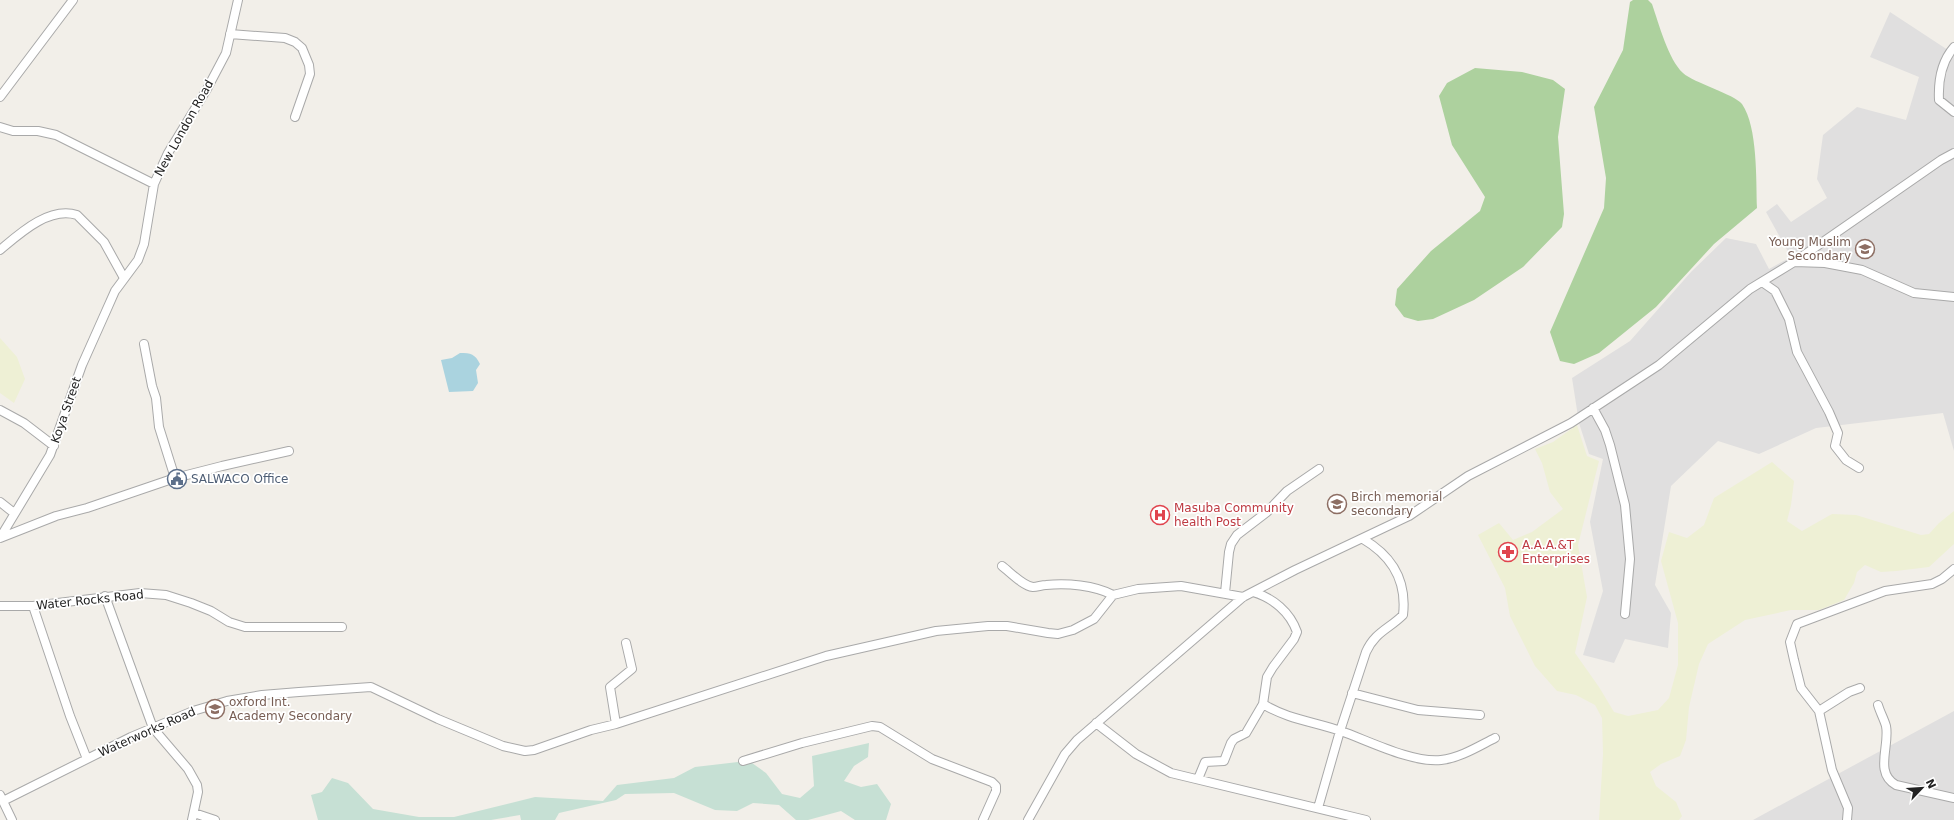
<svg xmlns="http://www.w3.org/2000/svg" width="1954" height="820" font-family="'DejaVu Sans',sans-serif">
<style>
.residential{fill:#e0dfdf}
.farmland{fill:#eef0d5}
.forest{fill:#add19e}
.wetland{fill:#c6e0d4}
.water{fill:#aad3df}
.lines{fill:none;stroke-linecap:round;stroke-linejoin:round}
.minor-casing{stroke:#a9a9a9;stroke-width:10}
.minor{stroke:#fff;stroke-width:8}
.labels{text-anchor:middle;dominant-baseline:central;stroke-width:3.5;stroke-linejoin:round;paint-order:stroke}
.street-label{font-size:12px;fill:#222;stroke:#fff}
.education-label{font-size:12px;fill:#785e54;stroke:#fff;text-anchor:start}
.service-label{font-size:12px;fill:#4e5e75;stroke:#fff;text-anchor:start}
.health-label{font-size:12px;fill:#be3a42;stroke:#fff;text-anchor:start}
</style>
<rect width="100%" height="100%" fill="#f2efe9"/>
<path class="residential" d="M 1890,12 L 1954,54 L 1954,451 L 1943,413 L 1816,428 L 1759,454 L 1718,441 L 1671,486 L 1655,585 L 1671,613 L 1668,648 L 1625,639 L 1614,663 L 1583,655 L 1603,591 L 1590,522 L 1603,459 L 1589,454 L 1579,423 L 1572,378 L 1630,341 L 1691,272 L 1726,238 L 1756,244 L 1769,269 L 1791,257 L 1766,212 L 1777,204 L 1791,222 L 1827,198 L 1817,179 L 1823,135 L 1857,107 L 1906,120 L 1919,77 L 1870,57 Z
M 1954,711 L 1954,820 L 1753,820 Z"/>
<path class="farmland" d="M 0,338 L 17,357 L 25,379 L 14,403 L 0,393 Z
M 1577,425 L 1587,456 L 1599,461 L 1578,545 L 1587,597 L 1575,653 L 1599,687 L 1614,712 L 1628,716 L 1658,710 L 1669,698 L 1678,665 L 1678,623 L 1661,561 L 1669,532 L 1687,538 L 1704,525 L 1714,498 L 1772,462 L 1794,481 L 1791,505 L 1787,521 L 1802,531 L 1832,514 L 1856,515 L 1921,535 L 1929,534 L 1939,523 L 1954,511 L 1954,544 L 1929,567 L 1896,571 L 1881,572 L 1865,565 L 1857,572 L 1854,583 L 1844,600 L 1819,610 L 1791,610 L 1745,620 L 1708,644 L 1699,664 L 1689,707 L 1686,740 L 1680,756 L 1661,764 L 1650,772 L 1656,786 L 1676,802 L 1682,816 L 1679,820 L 1599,820 L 1603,754 L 1602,718 L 1595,705 L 1576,695 L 1557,691 L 1535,666 L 1510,616 L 1505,588 L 1478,535 L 1499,523 L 1513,540 L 1532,532 L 1563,509 L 1550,492 L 1542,463 L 1535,449 L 1553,442 Z"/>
<path class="forest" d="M 1633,0 L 1648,0 L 1652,4 C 1659,24 1668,59 1683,73 C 1694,83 1734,94 1742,104 C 1758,127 1756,181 1757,208 L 1714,244 L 1656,307 L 1599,353 L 1574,364 L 1560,361 L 1550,332 L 1604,208 L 1606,178 L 1594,107 L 1623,50 L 1630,2 Z
M 1475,68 L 1522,72 L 1553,80 L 1565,89 L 1558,137 L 1564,214 L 1562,227 L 1523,267 L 1474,300 L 1433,319 L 1418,321 L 1404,317 L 1395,305 L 1397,289 L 1431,251 L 1480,211 L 1485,197 L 1452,145 L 1439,96 L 1447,83 Z"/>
<path class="wetland" d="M 869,743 L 868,757 L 854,766 L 844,781 L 861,787 L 877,784 L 891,804 L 886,820 L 855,820 L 841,811 L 808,820 L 796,820 L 779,805 L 753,803 L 737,811 L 715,810 L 674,793 L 625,794 L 616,800 L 559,813 L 555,820 L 521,820 L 520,815 L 491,820 L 318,820 L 311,795 L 322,792 L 332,778 L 348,783 L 373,809 L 419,817 L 454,817 L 535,797 L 603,801 L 617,785 L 674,778 L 695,767 L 738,762 L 752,763 L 766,773 L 782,794 L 800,798 L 814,786 L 812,756 Z"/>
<path class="water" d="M 460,353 C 471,353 475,354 480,364 L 476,370 L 478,383 L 473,391 L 449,392 L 441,360 L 452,358 Z"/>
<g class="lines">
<defs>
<path id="minor" d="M 230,34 L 285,38 L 295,42 L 302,48 L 309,65 L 310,74 L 295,117
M 1954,47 C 1941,62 1938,80 1939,100 L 1954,112
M 0,97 L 73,0
M 0,127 L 13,131 L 38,131 L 56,135 L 154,184
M 0,250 C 19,234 49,206 77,215 L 104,242 L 124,278
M 1794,262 L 1825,263 L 1862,270 L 1914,293 L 1954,297
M 1762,282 L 1775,291 L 1789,319 L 1797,352 L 1829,412 L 1838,433 L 1835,446 L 1846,460 L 1859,468
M 144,344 L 152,386 L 156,398 L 159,427 L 175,478
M 1593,408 L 1605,430 L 1610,445 L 1625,505 L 1630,559 L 1625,614
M 0,410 L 24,423 L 54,446
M 0,502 L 14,513
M 0,538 L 50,455 L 82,365 L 107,309 L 115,291 L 138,260 L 144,244 L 154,184 L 168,153 L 207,89 L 226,53 L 238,0
M 0,538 L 56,516 L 87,508 L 175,478 L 222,466 L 289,451
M 1002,566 C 1010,572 1023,586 1033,587 C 1037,587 1042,585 1046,585 C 1067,583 1094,585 1113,595
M 1225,593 L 1229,552 L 1231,544 L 1237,535 L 1267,512 L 1287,491 L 1319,469
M 105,596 L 153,728 L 188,769 L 197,785 L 198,792 L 192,820
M 0,606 L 33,606 L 140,593 L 166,595 L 191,603 L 211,611 L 229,622 L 245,627 L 342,627
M 33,606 L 70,716 L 87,759
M 1352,693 L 1418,710 L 1480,715
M 1263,704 C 1287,719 1315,722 1341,731 C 1369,741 1412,763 1441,760 C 1460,758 1479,746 1495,738
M 1878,705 C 1880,712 1884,719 1886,726 C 1890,746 1874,773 1896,785 L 1954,798
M 1819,711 L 1849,692 L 1860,688
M 1096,723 L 1136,754 L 1171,773 L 1366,820
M 616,724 L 610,687 L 632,669 L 626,643
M 743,761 L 802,743 L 872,726 L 880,727 L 932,759 L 992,782 L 996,786 L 996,791 L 983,820
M 1198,779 L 1205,762 L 1224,761 L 1231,743 L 1234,739 L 1246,733 L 1263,704 L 1267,677 L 1273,667 L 1294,639 L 1297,632 C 1290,612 1273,598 1253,592
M 0,795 L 12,820
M 3,801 L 131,737 L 193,711 L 227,701 L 262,695 L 299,692 L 371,687 L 438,719 L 503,746 L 525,751 L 534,750 L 591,730 L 616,724 L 826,656 L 936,631 L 988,626 L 1007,626 L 1048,633 L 1058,634 L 1073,630 L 1094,619 L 1113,595 L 1138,589 L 1181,586 L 1243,597
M 1318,808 L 1340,731 L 1366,652 C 1375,632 1389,629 1403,615 C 1407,581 1392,556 1363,539
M 194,813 L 215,820
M 1028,820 L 1065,754 L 1077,740 L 1243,597 L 1295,570 L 1409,516 L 1468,476 L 1571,423 L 1659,365 L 1750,289 L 1794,262 L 1941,160 L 1954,153
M 1847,820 L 1848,808 L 1832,770 L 1819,711 L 1801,688 L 1794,660 L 1790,642 L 1797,624 L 1885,591 L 1932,584 L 1942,579 L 1954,569"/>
</defs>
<use href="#minor" class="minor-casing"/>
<use href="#minor" class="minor"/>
</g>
<defs>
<symbol id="school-ring" viewBox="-11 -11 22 22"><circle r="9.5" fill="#fff" stroke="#8d6e63" stroke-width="1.5"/><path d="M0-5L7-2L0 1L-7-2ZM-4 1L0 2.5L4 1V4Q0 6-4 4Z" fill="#8d6e63"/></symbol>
<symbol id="civic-ring" viewBox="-11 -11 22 22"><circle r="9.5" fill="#fff" stroke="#5c6f8a" stroke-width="1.5"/><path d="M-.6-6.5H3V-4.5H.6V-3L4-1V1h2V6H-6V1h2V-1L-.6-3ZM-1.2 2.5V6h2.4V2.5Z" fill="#5c6f8a"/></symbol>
<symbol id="hospital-ring" viewBox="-11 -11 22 22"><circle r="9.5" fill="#fff" stroke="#e0444e" stroke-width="1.5"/><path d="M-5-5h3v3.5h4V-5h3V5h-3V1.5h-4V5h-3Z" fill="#e0444e"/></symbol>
<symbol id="pharmacy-ring" viewBox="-11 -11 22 22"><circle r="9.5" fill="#fff" stroke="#e0444e" stroke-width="1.5"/><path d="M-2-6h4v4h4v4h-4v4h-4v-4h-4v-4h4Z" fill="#e0444e"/></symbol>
</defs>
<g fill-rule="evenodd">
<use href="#school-ring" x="1854" y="238" width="22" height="22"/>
<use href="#civic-ring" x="166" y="468" width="22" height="22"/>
<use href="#school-ring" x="1326" y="493" width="22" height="22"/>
<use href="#hospital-ring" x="1149" y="504" width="22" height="22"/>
<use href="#pharmacy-ring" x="1497" y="541" width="22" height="22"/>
<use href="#school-ring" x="204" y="698" width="22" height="22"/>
</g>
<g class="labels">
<g class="street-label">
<text transform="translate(184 128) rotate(-61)">New London Road</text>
<text transform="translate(66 410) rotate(-71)">Koya Street</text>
<text transform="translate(90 600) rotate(-6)">Water Rocks Road</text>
<text transform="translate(147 732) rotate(-24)">Waterworks Road</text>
</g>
<g class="education-label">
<text x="1851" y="242" text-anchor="end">Young Muslim<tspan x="1851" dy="14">Secondary</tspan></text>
<text x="1351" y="497">Birch memorial<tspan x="1351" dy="14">secondary</tspan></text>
<text x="229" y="702">oxford Int.<tspan x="229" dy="14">Academy Secondary</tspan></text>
</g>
<g class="service-label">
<text x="191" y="479">SALWACO Office</text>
</g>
<g class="health-label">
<text x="1174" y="508">Masuba Community<tspan x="1174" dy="14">health Post</tspan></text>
<text x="1522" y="545">A.A.A.&amp;T<tspan x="1522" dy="14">Enterprises</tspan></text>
</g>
</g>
<g transform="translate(1922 788) rotate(65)" stroke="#ffffff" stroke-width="3" paint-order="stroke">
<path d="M0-3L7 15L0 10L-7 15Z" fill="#222222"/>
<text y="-6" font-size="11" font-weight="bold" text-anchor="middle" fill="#222222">N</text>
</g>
</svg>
